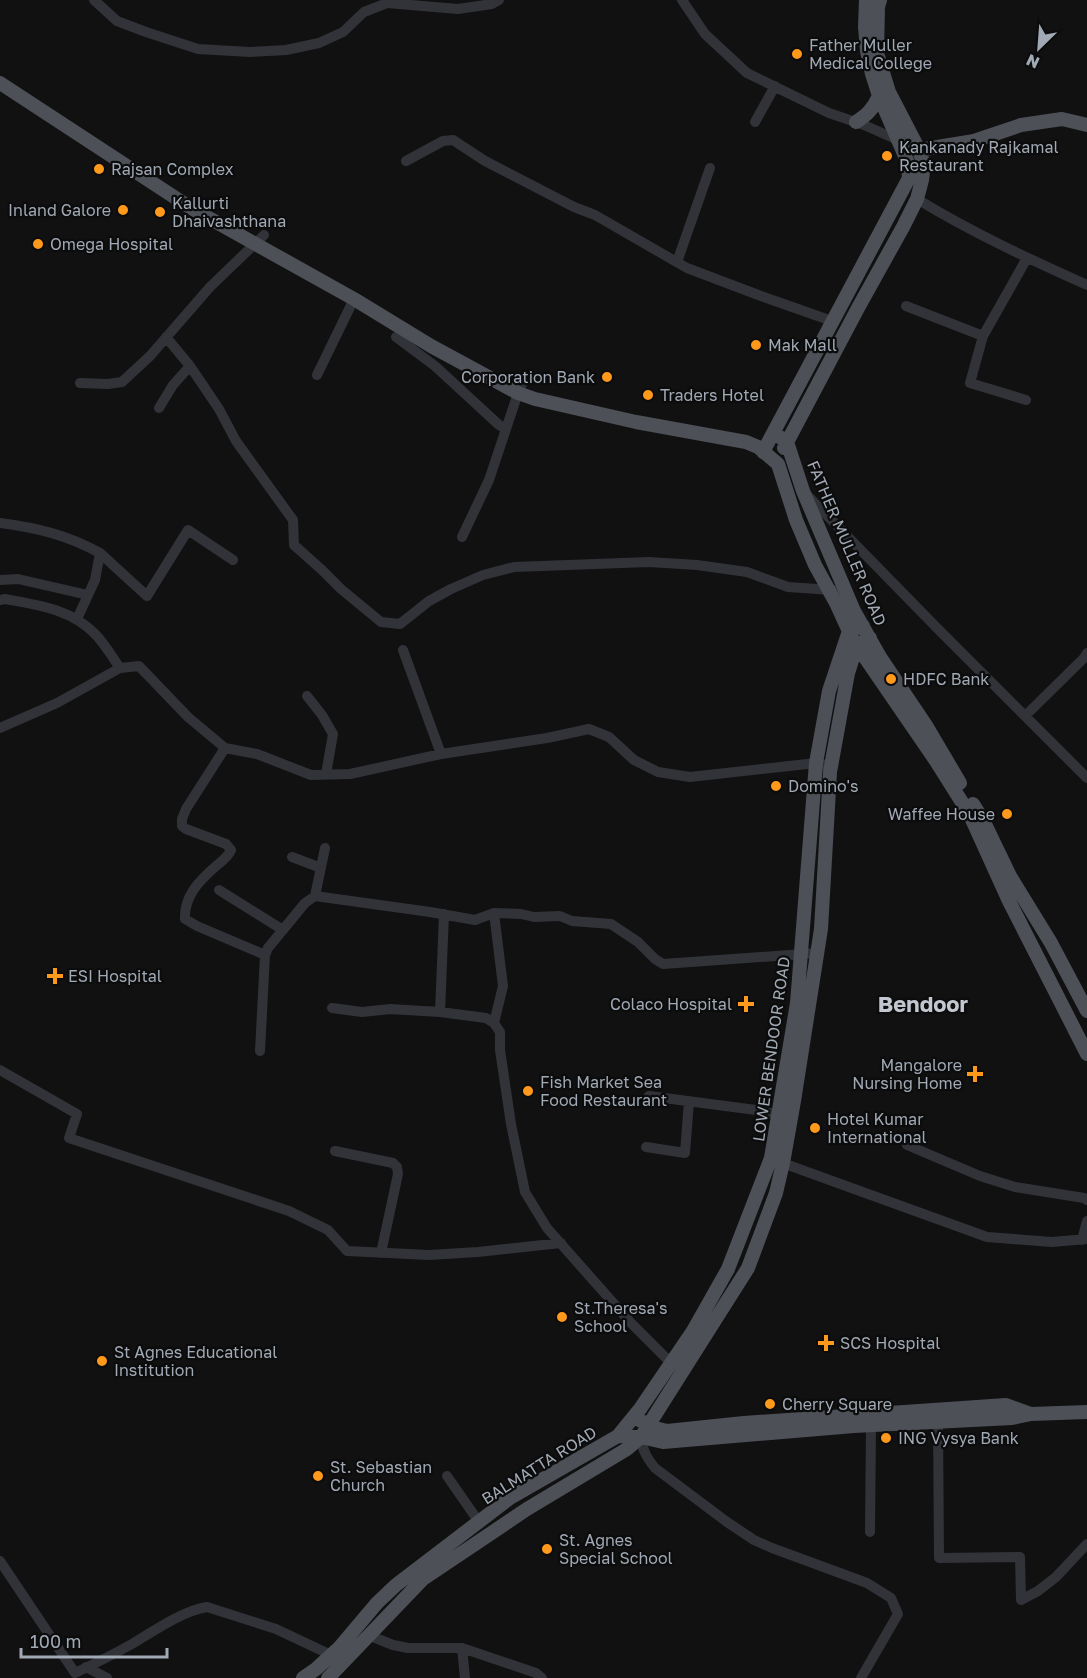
<svg xmlns="http://www.w3.org/2000/svg" width="1087" height="1678" font-family="'Golos Text',sans-serif">
<style>
.lines{fill:none;stroke-linecap:round;stroke-linejoin:round}
.minor{stroke:#313338;stroke-width:10}
.major{stroke:#4d5057;stroke-width:14}
.poi-dot{fill:#ff991c;stroke:#0c0c0d;stroke-width:2}
.labels{text-anchor:middle;dominant-baseline:central;stroke-width:4.5;stroke-linejoin:round;paint-order:stroke}
.poi-label{font-size:16px;fill:#a0a9b4;stroke:#0c0c0d;text-anchor:start}
.street-label{font-size:16px;fill:#a0a9b4;stroke:#0c0c0d}
.district-label{font-size:22px;font-weight:bold;fill:#c2c7d0;stroke:#0c0c0d}
</style>
<rect width="100%" height="100%" fill="#111112"/>
<g class="lines">
<path class="minor" d="M 94,0 L 117,21 L 146,32 L 198,49 L 250,52 L 286,50 L 319,43 L 343,32 L 364,12 L 387,3 L 458,9 L 492,4 L 499,0
M 682,0 L 705,34 L 747,73 L 829,113 L 864,125 L 898,140
M 755,122 L 775,86
M 406,161 L 443,141 L 453,140 L 485,161 L 574,207 L 595,215 L 687,268 L 761,296 L 832,321
M 917,199 C 971,232 1029,259 1087,285
M 677,262 L 710,168
M 906,306 L 983,336
M 166,337 L 190,366 L 219,409 L 236,441 L 293,520 L 294,545 L 322,570 L 341,589 L 381,622 L 400,624 L 429,601 L 451,589 L 483,575 L 514,567 L 649,562 L 697,565 L 747,572 L 788,587 L 846,591
M 396,337 L 435,366 L 499,425 L 506,429
M 317,375 L 354,299
M 80,383 L 108,384 L 122,382 L 150,356 L 210,287 L 264,235
M 1026,400 L 970,383 L 983,336 L 1027,258
M 159,408 L 173,385 L 190,366
M 806,494 L 938,629 L 1087,778
M 0,523 C 38,528 67,535 100,553 L 95,580 L 77,619
M 462,537 L 489,480 L 518,393 L 524,380
M 100,553 L 147,596 L 188,530 L 233,560
M 0,580 L 18,579 L 88,595
M 0,600 L 5,599 C 37,605 71,609 95,634 C 105,644 112,657 120,668
M 403,650 L 441,754
M 307,696 L 322,715 L 333,734 L 326,774
M 1025,716 L 1084,658 L 1087,653
M 0,728 L 57,703 L 120,668 L 139,666 L 188,717 L 225,748 L 257,754 L 311,775 L 350,774 L 441,754 L 547,738 L 589,729 L 609,737 L 634,760 L 658,772 L 690,777 L 816,763 L 831,766
M 225,748 L 186,809 L 182,819 L 182,826 L 186,829 L 226,844 L 231,850 C 228,857 221,862 215,867 C 199,881 184,896 185,919 L 197,926 L 265,955
M 292,857 L 321,868
M 219,890 L 283,930
M 315,896 L 325,848
M 332,1008 L 362,1012 L 390,1009 L 440,1012 L 486,1018 L 494,1023 L 500,1032 L 500,1050 L 511,1124 L 525,1192 L 547,1228 L 631,1323 L 671,1363
M 440,1012 L 444,914
M 494,1023 L 503,986 L 494,913
M 260,1051 L 265,955 L 268,948 L 305,903 L 315,896 L 430,912 L 475,920 L 494,913 L 521,914 L 534,917 L 560,916 L 572,921 L 611,924 L 638,942 L 655,959 L 663,964 L 817,953
M 0,1070 L 77,1114 L 69,1138 L 289,1211 L 328,1230 L 347,1251 L 429,1255 L 478,1252 L 561,1243
M 649,1096 L 756,1110 L 779,1115
M 907,1145 L 980,1176 L 1015,1187 L 1084,1198 L 1087,1200
M 646,1147 L 685,1153 L 689,1101
M 335,1151 L 393,1163 L 397,1167 L 398,1174 L 381,1253
M 777,1161 L 987,1237 L 1052,1242 L 1087,1239
M 1082,1240 L 1087,1221
M 938,1421 L 939,1558 L 1020,1557 L 1021,1600 L 1038,1591 L 1056,1577 L 1087,1544
M 641,1437 C 642,1450 647,1458 655,1468 L 727,1522 L 754,1540 L 772,1548 L 867,1583 L 891,1598 L 898,1614 L 861,1678
M 447,1476 L 479,1522
M 870,1532 L 871,1425
M 0,1561 L 75,1673 C 94,1664 114,1654 132,1644 C 154,1631 182,1611 207,1607 L 276,1629 L 331,1655
M 368,1635 L 393,1645 L 408,1648 L 462,1648 L 465,1678
M 462,1648 L 536,1673 L 542,1678
M 86,1667 L 107,1678"/>
<path class="major" d="M 0,83 L 191,208 L 354,299 L 431,346 L 518,393 L 535,399 L 636,422 L 746,442 L 758,447 L 778,464 L 796,520 L 815,565 L 837,605 L 853,640 L 936,761 L 970,815 L 1009,901 L 1087,1054
M 856,122 C 867,115 873,109 879,96
M 912,147 L 919,150 L 974,141 L 1021,125 L 1062,119 L 1087,125
M 774,433 L 787,442 L 803,491 L 854,611 L 880,657 L 927,727 L 960,783
M 784,448 L 858,308 L 903,227 L 917,199 L 922,180 L 924,164 L 916,144 L 889,92 L 877,53 L 878,7 L 880,0
M 763,452 L 909,178 L 908,163 L 879,96 L 872,74 L 867,51 L 865,27 L 866,0
M 973,804 L 984,822 L 1010,876 L 1051,943 L 1087,1011
M 641,1421 L 655,1428 L 667,1431 L 744,1423 L 1006,1405 L 1031,1414
M 618,1436 L 640,1409 L 693,1331 L 728,1269 L 771,1158 L 797,1003 L 816,763 L 829,691 L 849,631 L 863,626
M 303,1678 L 316,1669 L 339,1648 L 377,1603 L 396,1585 L 510,1498 L 618,1436 L 641,1437 L 663,1442 L 854,1426 L 1012,1418 L 1031,1414 L 1087,1412
M 328,1678 L 423,1579 L 527,1509 L 627,1449 L 641,1437 L 748,1268 L 776,1193 L 783,1163 L 794,1101 L 821,929 L 830,772 L 848,673 L 857,645 L 870,638"/>
</g>
<g class="poi-dot">
<circle cx="797" cy="54" r="6"/>
<circle cx="887" cy="156" r="6"/>
<circle cx="99" cy="169" r="6"/>
<circle cx="123" cy="210" r="6"/>
<circle cx="160" cy="212" r="6"/>
<circle cx="38" cy="244" r="6"/>
<circle cx="756" cy="345" r="6"/>
<circle cx="607" cy="377" r="6"/>
<circle cx="648" cy="395" r="6"/>
<circle cx="891" cy="679" r="6"/>
<circle cx="776" cy="786" r="6"/>
<circle cx="1007" cy="814" r="6"/>
<path d="M52 967h6v6h6v6h-6v6h-6v-6h-6v-6h6z"/>
<path d="M743 995h6v6h6v6h-6v6h-6v-6h-6v-6h6z"/>
<path d="M972 1065h6v6h6v6h-6v6h-6v-6h-6v-6h6z"/>
<circle cx="528" cy="1091" r="6"/>
<circle cx="815" cy="1128" r="6"/>
<circle cx="562" cy="1317" r="6"/>
<path d="M823 1334h6v6h6v6h-6v6h-6v-6h-6v-6h6z"/>
<circle cx="102" cy="1361" r="6"/>
<circle cx="770" cy="1404" r="6"/>
<circle cx="886" cy="1438" r="6"/>
<circle cx="318" cy="1476" r="6"/>
<circle cx="547" cy="1549" r="6"/>
</g>
<g class="labels">
<g class="poi-label">
<text x="809" y="45">Father Muller<tspan x="809" dy="18">Medical College</tspan></text>
<text x="899" y="147">Kankanady Rajkamal<tspan x="899" dy="18">Restaurant</tspan></text>
<text x="111" y="169">Rajsan Complex</text>
<text x="172" y="203">Kallurti<tspan x="172" dy="18">Dhaivashthana</tspan></text>
<text x="111" y="210" text-anchor="end">Inland Galore</text>
<text x="50" y="244">Omega Hospital</text>
<text x="768" y="345">Mak Mall</text>
<text x="595" y="377" text-anchor="end">Corporation Bank</text>
<text x="660" y="395">Traders Hotel</text>
<text x="903" y="679">HDFC Bank</text>
<text x="788" y="786">Domino's</text>
<text x="995" y="814" text-anchor="end">Waffee House</text>
<text x="68" y="976">ESI Hospital</text>
<text x="732" y="1004" text-anchor="end">Colaco Hospital</text>
<text x="962" y="1065" text-anchor="end">Mangalore<tspan x="962" dy="18">Nursing Home</tspan></text>
<text x="540" y="1082">Fish Market Sea<tspan x="540" dy="18">Food Restaurant</tspan></text>
<text x="827" y="1119">Hotel Kumar<tspan x="827" dy="18">International</tspan></text>
<text x="574" y="1308">St.Theresa's<tspan x="574" dy="18">School</tspan></text>
<text x="840" y="1343">SCS Hospital</text>
<text x="114" y="1352">St Agnes Educational<tspan x="114" dy="18">Institution</tspan></text>
<text x="782" y="1404">Cherry Square</text>
<text x="898" y="1438">ING Vysya Bank</text>
<text x="330" y="1467">St. Sebastian<tspan x="330" dy="18">Church</tspan></text>
<text x="559" y="1540">St. Agnes<tspan x="559" dy="18">Special School</tspan></text>
</g>
<g class="street-label">
<text transform="translate(847 543) rotate(67)">FATHER MULLER ROAD</text>
<text transform="translate(771 1049) rotate(-82)">LOWER BENDOOR ROAD</text>
<text transform="translate(539 1465) rotate(-32)">BALMATTA ROAD</text>
</g>
<g class="district-label">
<text x="923" y="1003">Bendoor</text>
</g>
</g>
<g transform="translate(1039 48) rotate(205)" stroke="#0c0c0d" stroke-width="4.5" paint-order="stroke">
<path d="M0-4.5L10 22L0 15L-10 22Z" fill="#a0a9b4"/>
<text y="-9" font-size="16" font-weight="bold" text-anchor="middle" fill="#a0a9b4">N</text>
</g>
<path d="M21 1648v9h146v-9" fill="none" stroke="#a0a9b4" stroke-width="3"/>
<text x="30" y="1648" font-size="18" fill="#a0a9b4" stroke="#0c0c0d" stroke-width="4.5" paint-order="stroke">100 m</text>
</svg>
